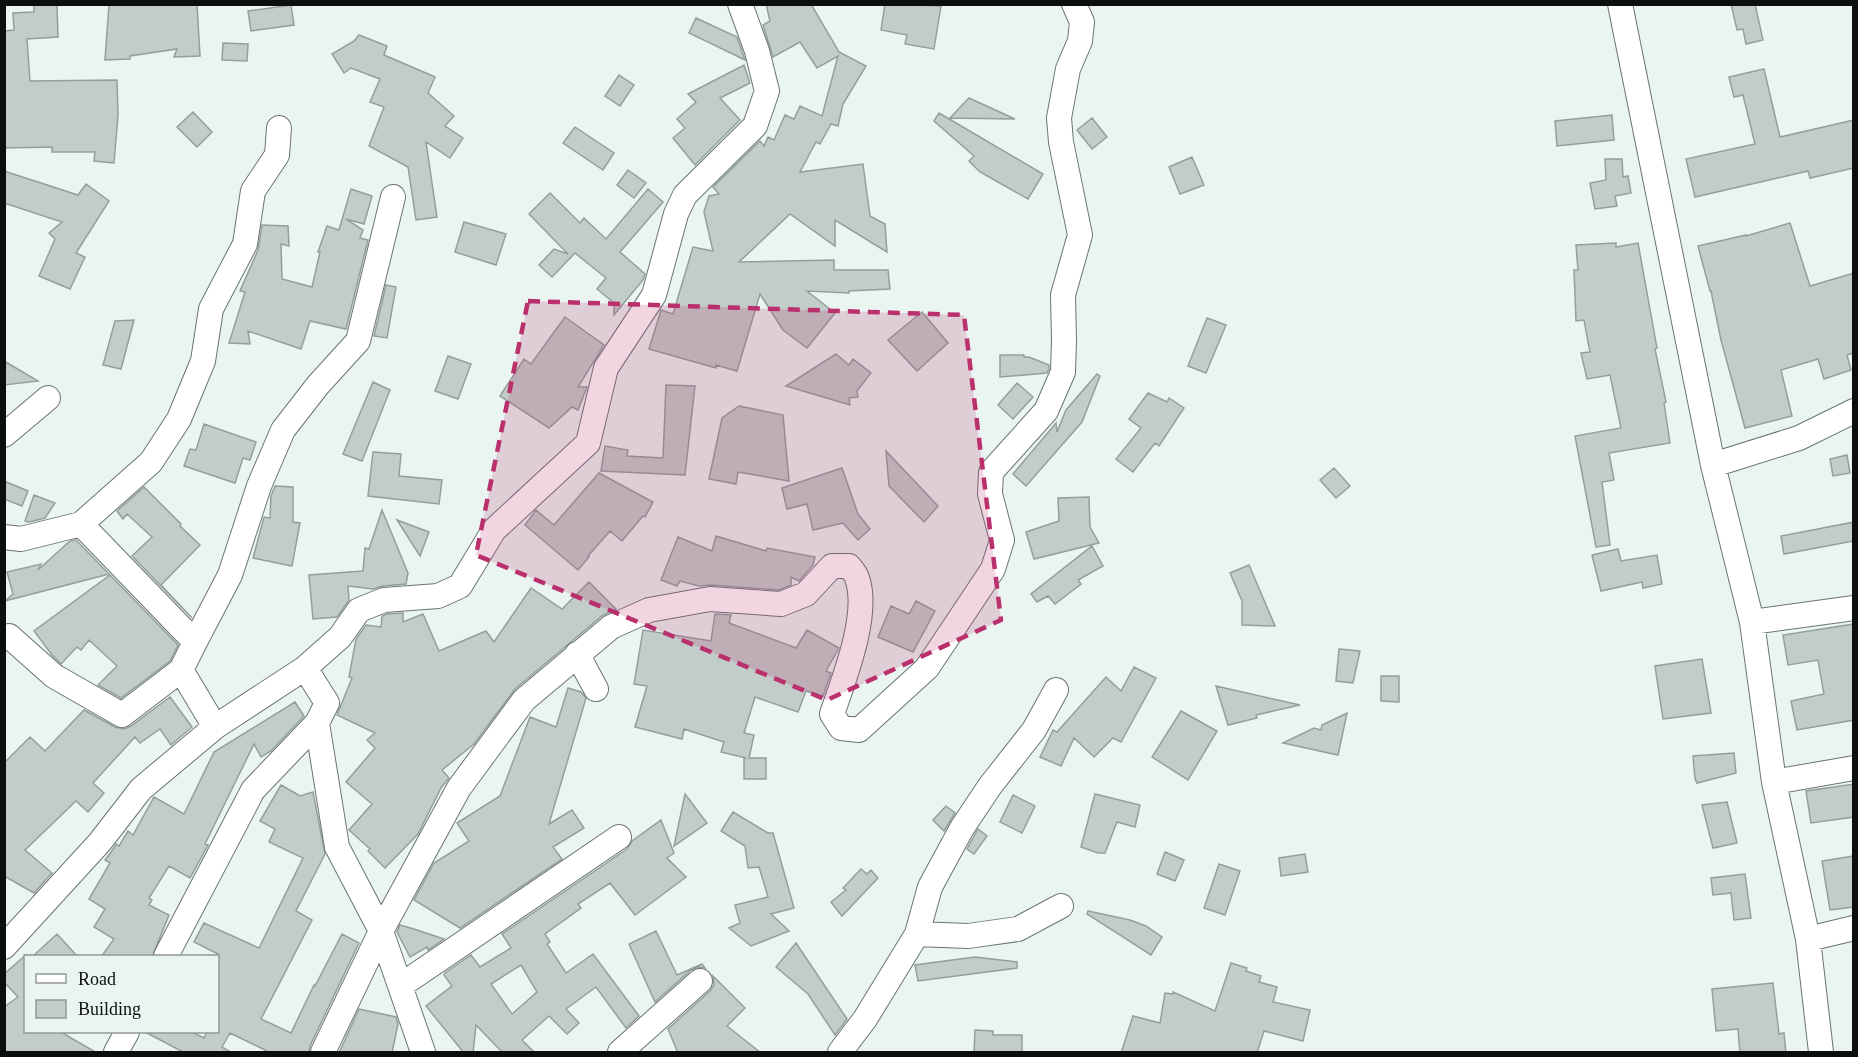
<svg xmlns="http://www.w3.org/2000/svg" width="1858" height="1057" font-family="'Times New Roman',serif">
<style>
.building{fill:#c2cdca;stroke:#949f9c;stroke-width:1.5;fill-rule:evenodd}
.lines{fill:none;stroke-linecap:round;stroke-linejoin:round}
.minor-casing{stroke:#6a7472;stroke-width:26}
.minor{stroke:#fff;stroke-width:24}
.marked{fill:#ba306c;fill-opacity:0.2;stroke:#ba306c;stroke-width:4.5;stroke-dasharray:12 8;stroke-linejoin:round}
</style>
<rect width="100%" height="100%" fill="#eaf5f2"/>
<path class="building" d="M 34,4 L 57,4 L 58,37 L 27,39 L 30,81 L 117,80 L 118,115 L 114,163 L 94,161 L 95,152 L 52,152 L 52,147 L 4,148 L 4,31 L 14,30 L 13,13 L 34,12 Z
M 109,4 L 197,4 L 200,56 L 174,57 L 177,49 L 130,56 L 130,59 L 105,60 Z
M 766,4 L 811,4 L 839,52 L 866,66 L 843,104 L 838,126 L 831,124 L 820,144 L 816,142 L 800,172 L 863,164 L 870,216 L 885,224 L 887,252 L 835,220 L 835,246 L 790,214 L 739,262 L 834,260 L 834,270 L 888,270 L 890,289 L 849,291 L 849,293 L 807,291 L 835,313 L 807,348 L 783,330 L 760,294 L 737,371 L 716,365 L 716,368 L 649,349 L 661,310 L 673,314 L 693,247 L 713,251 L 704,212 L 709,196 L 719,194 L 713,187 L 760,141 L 764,146 L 768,137 L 774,140 L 785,115 L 794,119 L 800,106 L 822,116 L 838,56 L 817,68 L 800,42 L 773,57 L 763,25 L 770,21 Z
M 885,4 L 941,6 L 934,49 L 905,44 L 907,35 L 881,30 Z
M 1731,4 L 1755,4 L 1763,40 L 1746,44 L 1743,29 L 1737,30 Z
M 291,5 L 294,25 L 251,31 L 248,11 Z
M 696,18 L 737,37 L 745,60 L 689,33 Z
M 359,35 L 387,46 L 384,55 L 435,77 L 428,93 L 454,116 L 445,126 L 463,138 L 450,158 L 426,142 L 437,217 L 416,220 L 408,167 L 369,146 L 384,107 L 370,102 L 380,79 L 351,68 L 344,73 L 332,54 L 354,41 Z
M 223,43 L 248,44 L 247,61 L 222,60 Z
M 744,65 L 750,83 L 720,98 L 740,120 L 695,165 L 673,138 L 685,128 L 677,119 L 696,102 L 688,94 Z
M 1764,69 L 1780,137 L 1854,120 L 1854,168 L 1810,178 L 1808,171 L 1695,197 L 1686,159 L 1755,144 L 1743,95 L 1734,97 L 1729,77 Z
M 619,75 L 634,85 L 620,106 L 605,96 Z
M 969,98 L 1015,119 L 950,118 Z
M 193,112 L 212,132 L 197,147 L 177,127 Z
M 939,113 L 1043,174 L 1028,199 L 980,172 L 969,161 L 974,156 L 934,121 Z
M 1612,115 L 1614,140 L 1557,146 L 1555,121 Z
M 1092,118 L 1107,137 L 1092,149 L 1077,130 Z
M 575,127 L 614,153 L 603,170 L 563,143 Z
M 1192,157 L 1204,185 L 1180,194 L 1169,167 Z
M 1605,159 L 1622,159 L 1623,177 L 1628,176 L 1631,193 L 1615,196 L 1617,206 L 1595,209 L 1590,183 L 1606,180 Z
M 628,170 L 646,183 L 634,198 L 617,185 Z
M 4,171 L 78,195 L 86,184 L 109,201 L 76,253 L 85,257 L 70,289 L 39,276 L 55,239 L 49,233 L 62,222 L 4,203 Z
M 351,189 L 372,196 L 364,224 L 346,219 L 363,230 L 360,238 L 368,240 L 346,329 L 310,321 L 301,349 L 248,331 L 250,344 L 229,343 L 245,292 L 240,291 L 258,250 L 262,225 L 288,226 L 289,246 L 281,244 L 282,279 L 312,287 L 320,252 L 318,252 L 327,226 L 339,230 Z
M 648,189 L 663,202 L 620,252 L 645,274 L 643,280 L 614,315 L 614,303 L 597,289 L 606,278 L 575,253 L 552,277 L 539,265 L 554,249 L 568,254 L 529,214 L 550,193 L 580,223 L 584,218 L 606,239 Z
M 464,222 L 506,234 L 496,265 L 455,252 Z
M 1790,223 L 1810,286 L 1854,273 L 1854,353 L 1847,355 L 1851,370 L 1824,379 L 1818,359 L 1781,370 L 1792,416 L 1745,428 L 1721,340 L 1711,291 L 1710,291 L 1698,246 L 1746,235 L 1746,236 Z
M 1616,243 L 1616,247 L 1638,243 L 1657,348 L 1655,349 L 1666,402 L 1664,403 L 1670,443 L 1609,453 L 1614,480 L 1602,482 L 1610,545 L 1596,547 L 1575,436 L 1621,428 L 1610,375 L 1587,379 L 1581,353 L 1590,352 L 1584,320 L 1576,321 L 1574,270 L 1578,270 L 1576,245 Z
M 386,285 L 396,287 L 387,338 L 374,336 Z
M 922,312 L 948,343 L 917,371 L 888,340 Z
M 565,317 L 604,345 L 578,387 L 587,387 L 578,410 L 572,407 L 549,428 L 500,396 L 524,359 L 531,364 Z
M 1207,318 L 1226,325 L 1206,373 L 1188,366 Z
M 134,320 L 121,369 L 103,365 L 115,321 Z
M 836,354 L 849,365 L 853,359 L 871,373 L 857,391 L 858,397 L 849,398 L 850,405 L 786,386 Z
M 1000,355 L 1024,355 L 1024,357 L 1029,357 L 1049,365 L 1049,369 L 1047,373 L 1000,377 Z
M 448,356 L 471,364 L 458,399 L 435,391 Z
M 4,361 L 38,381 L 4,385 Z
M 1097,374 L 1100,376 L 1082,422 L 1026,486 L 1013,474 L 1056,423 L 1057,432 L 1066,410 Z
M 373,382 L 390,390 L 362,461 L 343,454 Z
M 1017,383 L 1033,397 L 1013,419 L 998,405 Z
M 666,385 L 695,386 L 685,475 L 601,471 L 605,446 L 628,450 L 627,456 L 663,458 Z
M 1148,393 L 1167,402 L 1169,398 L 1184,408 L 1159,446 L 1155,443 L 1133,472 L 1116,459 L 1141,428 L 1129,419 Z
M 739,406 L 783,415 L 789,481 L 738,472 L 736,484 L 709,479 L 722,418 Z
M 204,424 L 256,442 L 250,460 L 243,458 L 235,483 L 184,466 L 190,449 L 196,450 Z
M 886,451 L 938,506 L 924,522 L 889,486 Z
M 373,452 L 401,454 L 399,476 L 442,480 L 439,504 L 368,496 Z
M 1847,455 L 1850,473 L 1833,476 L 1830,459 Z
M 842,468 L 858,514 L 870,529 L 858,540 L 843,523 L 813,530 L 807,504 L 787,509 L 782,488 Z
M 1334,468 L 1350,486 L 1336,498 L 1320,480 Z
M 599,473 L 653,502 L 645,517 L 643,516 L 622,541 L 610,531 L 588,556 L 589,557 L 578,570 L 525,525 L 536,510 L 554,525 Z
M 4,481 L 28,491 L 22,506 L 4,499 Z
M 275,486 L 293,487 L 293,522 L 300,523 L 292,566 L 253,558 L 264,517 L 270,518 L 271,496 Z
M 144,487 L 181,524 L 180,526 L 200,545 L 161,585 L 192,618 L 132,556 L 152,537 L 127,514 L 123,519 L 117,511 Z
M 34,495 L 55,503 L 45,518 L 29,522 L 25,521 Z
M 1089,497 L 1090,527 L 1099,543 L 1034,559 L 1026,532 L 1059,521 L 1058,498 Z
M 382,510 L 408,573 L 406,584 L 383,586 L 373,589 L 348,586 L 349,600 L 337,617 L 313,619 L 309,575 L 363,571 L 365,548 L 369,549 Z
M 397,520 L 429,532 L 420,556 Z
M 1854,522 L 1854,541 L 1784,554 L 1781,536 Z
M 716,536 L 766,551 L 767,548 L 815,557 L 813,565 L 799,581 L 791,577 L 791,585 L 779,590 L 711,585 L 699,586 L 680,581 L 677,586 L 661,580 L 678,537 L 712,551 Z
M 76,540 L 109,574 L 5,601 L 13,594 L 7,572 L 41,564 L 38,570 L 70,541 Z
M 1092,546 L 1103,566 L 1078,580 L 1081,584 L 1055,604 L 1048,596 L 1037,602 L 1031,594 Z
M 1618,549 L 1621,561 L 1657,555 L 1662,584 L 1643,588 L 1642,582 L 1601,591 L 1592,555 Z
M 1249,565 L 1275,626 L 1242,625 L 1242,601 L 1230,573 Z
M 110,575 L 178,645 L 170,661 L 121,698 L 98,685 L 117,666 L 89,640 L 81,650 L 77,647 L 61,664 L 52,655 L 34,631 Z
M 589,582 L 616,609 L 602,616 L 515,689 L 474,744 L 442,770 L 449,778 L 441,788 L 418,834 L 385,868 L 368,851 L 370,849 L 349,830 L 372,804 L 346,782 L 375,748 L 367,740 L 375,733 L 337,715 L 352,678 L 349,677 L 356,639 L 366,625 L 381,627 L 382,616 L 387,614 L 403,613 L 403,622 L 423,614 L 439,651 L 486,631 L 494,642 L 531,588 L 562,609 Z
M 916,601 L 935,611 L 913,652 L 878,637 L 891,606 L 909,614 Z
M 715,614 L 731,615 L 729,623 L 796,648 L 807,630 L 839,648 L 826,671 L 831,673 L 823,696 L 806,691 L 798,712 L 755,697 L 744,733 L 754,735 L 749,758 L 766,758 L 766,779 L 744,779 L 744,758 L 746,758 L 721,752 L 724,742 L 684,729 L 682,739 L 635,727 L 647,686 L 634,684 L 643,630 L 711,641 Z
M 1854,624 L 1854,720 L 1797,730 L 1791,701 L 1824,694 L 1818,660 L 1788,665 L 1783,635 Z
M 1339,649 L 1360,651 L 1353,683 L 1336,681 Z
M 1702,659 L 1711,713 L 1663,719 L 1655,666 Z
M 1134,667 L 1156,678 L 1121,742 L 1113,738 L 1094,757 L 1074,738 L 1061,766 L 1040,757 L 1053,730 L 1057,732 L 1106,677 L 1121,691 Z
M 1381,676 L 1399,676 L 1399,702 L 1381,701 Z
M 1216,686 L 1300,705 L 1256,715 L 1257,718 L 1228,725 Z
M 568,688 L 581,692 L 586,698 L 549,824 L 572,810 L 584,828 L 553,847 L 562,859 L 460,928 L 414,900 L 434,863 L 469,841 L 457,823 L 500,796 L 530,717 L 556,727 Z
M 170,697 L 192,727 L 171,745 L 160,729 L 140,743 L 135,737 L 93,783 L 104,793 L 88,812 L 76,801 L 25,850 L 52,873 L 34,893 L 4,876 L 4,763 L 30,737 L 45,751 L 84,710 L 115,727 L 124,729 L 131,726 Z
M 295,702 L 304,716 L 271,751 L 261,757 L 254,744 L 205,844 L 208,845 L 190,878 L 169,866 L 149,898 L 152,900 L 149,905 L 169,915 L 152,957 L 101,957 L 114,939 L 94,927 L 105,909 L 89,899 L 110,863 L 105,860 L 114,848 L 116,844 L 119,846 L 128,831 L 133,835 L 154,797 L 184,814 L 214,752 Z
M 1181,711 L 1217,731 L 1188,780 L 1152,757 Z
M 1347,713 L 1338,755 L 1283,743 L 1314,728 L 1321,730 L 1322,725 Z
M 1734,753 L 1736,773 L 1697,783 L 1695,779 L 1693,756 Z
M 1854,784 L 1854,817 L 1811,823 L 1806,791 Z
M 281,785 L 300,796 L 313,792 L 325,854 L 296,911 L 312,920 L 261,1019 L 291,1033 L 314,985 L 315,986 L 342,934 L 359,943 L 310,1046 L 309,1053 L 271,1053 L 230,1033 L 222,1047 L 232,1053 L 185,1053 L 145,1032 L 192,1032 L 204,1038 L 207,1032 L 218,1032 L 218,954 L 194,942 L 204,923 L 259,948 L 303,858 L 269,842 L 275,829 L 260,821 Z
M 685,794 L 707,823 L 674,846 Z
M 1095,794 L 1140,805 L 1135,827 L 1117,822 L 1105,853 L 1098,853 L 1081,847 Z
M 1013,795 L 1035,806 L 1022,833 L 1000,822 Z
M 1727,802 L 1737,843 L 1713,848 L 1702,805 Z
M 946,806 L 955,813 L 944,831 L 933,820 Z
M 733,812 L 768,833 L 773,833 L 794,908 L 771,914 L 789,931 L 751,946 L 729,928 L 740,923 L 735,905 L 768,897 L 759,867 L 748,868 L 745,846 L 721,831 Z
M 661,820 L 674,853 L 667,858 L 686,877 L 635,915 L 610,883 L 578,904 L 581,908 L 545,934 L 550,942 L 547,944 L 566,973 L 593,954 L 639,1016 L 626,1028 L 596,987 L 566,1009 L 579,1023 L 567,1034 L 549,1016 L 522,1040 L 535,1053 L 503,1053 L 476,1025 L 473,1053 L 464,1053 L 426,1006 L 452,986 L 444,975 L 445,973 L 471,955 L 480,967 L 511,948 L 502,934 L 627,849 L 632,841 ZM 521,965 L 537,992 L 512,1014 L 491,984 Z
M 978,829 L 987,836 L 974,854 L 967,849 Z
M 1165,852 L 1184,860 L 1175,881 L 1157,874 Z
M 1305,854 L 1308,872 L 1281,876 L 1279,858 Z
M 1854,856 L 1854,907 L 1830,910 L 1822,861 Z
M 1219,864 L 1240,871 L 1225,915 L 1204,908 Z
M 861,869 L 867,874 L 871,870 L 878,878 L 842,916 L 831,902 L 846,890 L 843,888 Z
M 1745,874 L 1751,918 L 1734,920 L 1731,893 L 1713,895 L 1711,878 Z
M 1088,911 L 1130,920 L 1146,926 L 1162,937 L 1151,955 L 1087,914 Z
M 400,925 L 414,929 L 444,939 L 428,950 L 427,947 L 410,957 L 397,932 Z
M 656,931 L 677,975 L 702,964 L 705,968 L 698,967 L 691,970 L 655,1002 L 629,944 Z
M 57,934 L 78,957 L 32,957 Z
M 796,943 L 847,1019 L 835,1035 L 808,994 L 776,967 Z
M 26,955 L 26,1032 L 61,1032 L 97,1053 L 4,1053 L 4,1007 L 18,997 L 4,982 L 4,974 Z
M 975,957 L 1017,962 L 1017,968 L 918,981 L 915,965 Z
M 1231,963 L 1247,968 L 1246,971 L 1261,976 L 1259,982 L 1277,987 L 1273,1002 L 1310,1010 L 1303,1041 L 1264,1031 L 1257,1053 L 1121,1053 L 1133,1016 L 1160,1023 L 1165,993 L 1173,994 L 1173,992 L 1215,1011 Z
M 713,976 L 745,1008 L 727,1026 L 761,1053 L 678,1053 L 668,1029 L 710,991 L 714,985 Z
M 1773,983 L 1779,1034 L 1784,1033 L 1786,1053 L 1740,1053 L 1738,1029 L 1716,1031 L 1712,989 Z
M 359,1009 L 396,1017 L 398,1024 L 392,1053 L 339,1053 Z
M 975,1030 L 993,1031 L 993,1035 L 1022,1035 L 1022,1053 L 974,1053 Z"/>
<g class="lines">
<defs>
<path id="minor" d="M 1620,4 L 1713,465 L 1752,622 L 1774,782 L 1808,939 L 1821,1052
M 4,435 L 48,398
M 1713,465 L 1799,438 L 1854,411
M 81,524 L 195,642 L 181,670 L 215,727
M 4,537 L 21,539 L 81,524 L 151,462 L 179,419 L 203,361 L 211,309 L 245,244 L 253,191 L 277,155 L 279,128
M 1752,622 L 1854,608
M 4,637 L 9,636 L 54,676 L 122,715 L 181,670
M 195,642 L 230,575 L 259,486 L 283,430 L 318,385 L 358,341 L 393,197
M 577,654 L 596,689
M 305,668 L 327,703 L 317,723 L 337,847 L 381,931 L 423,1052
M 1774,782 L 1854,768
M 917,934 L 968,936 L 1018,929 L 1061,906
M 1808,939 L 1854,928
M 4,947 L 100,842 L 141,789 L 215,727 L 305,668 L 340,637 L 359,610 L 384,600 L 438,596 L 460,586 L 494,530 L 588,443 L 606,368 L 654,295 L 676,214 L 685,195 L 755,126 L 767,91 L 757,51 L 740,4
M 166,956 L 253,790 L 317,723
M 400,986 L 619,837
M 116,1052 L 127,1032
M 323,1052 L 381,931 L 459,788 L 524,700 L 611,627 L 649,610 L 710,599 L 781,604 L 806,594 L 832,566 L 849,566 C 852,570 856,574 857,578 C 870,614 844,679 832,714 L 841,728 L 859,730 L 927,668 L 993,569 L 1002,540 L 990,494 L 991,472 L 1046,411 L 1063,372 L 1064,340 L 1063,295 L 1080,235 L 1061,142 L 1059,118 L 1068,69 L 1080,41 L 1082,22 L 1074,4
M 620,1052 L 700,981
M 840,1052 L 865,1019 L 917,934 L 930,887 L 962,828 L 990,786 L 1034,730 L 1056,690"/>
</defs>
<use href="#minor" class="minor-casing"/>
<use href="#minor" class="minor"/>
</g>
<path class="marked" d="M 528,301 L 964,315 L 1001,620 L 827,700 L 476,555 Z"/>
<rect width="1858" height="1057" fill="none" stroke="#0b0f0e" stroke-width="12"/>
<rect x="24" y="955" width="195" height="78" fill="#eaf5f2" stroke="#919997" stroke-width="1.5"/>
<rect x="36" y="974" width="30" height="9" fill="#ffffff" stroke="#919997" stroke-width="1.5"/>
<text x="78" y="985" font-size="18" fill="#0b0f0e">Road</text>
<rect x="36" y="1000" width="30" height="18" fill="#c2cdca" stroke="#919997" stroke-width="1.5"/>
<text x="78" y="1015" font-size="18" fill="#0b0f0e">Building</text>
</svg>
